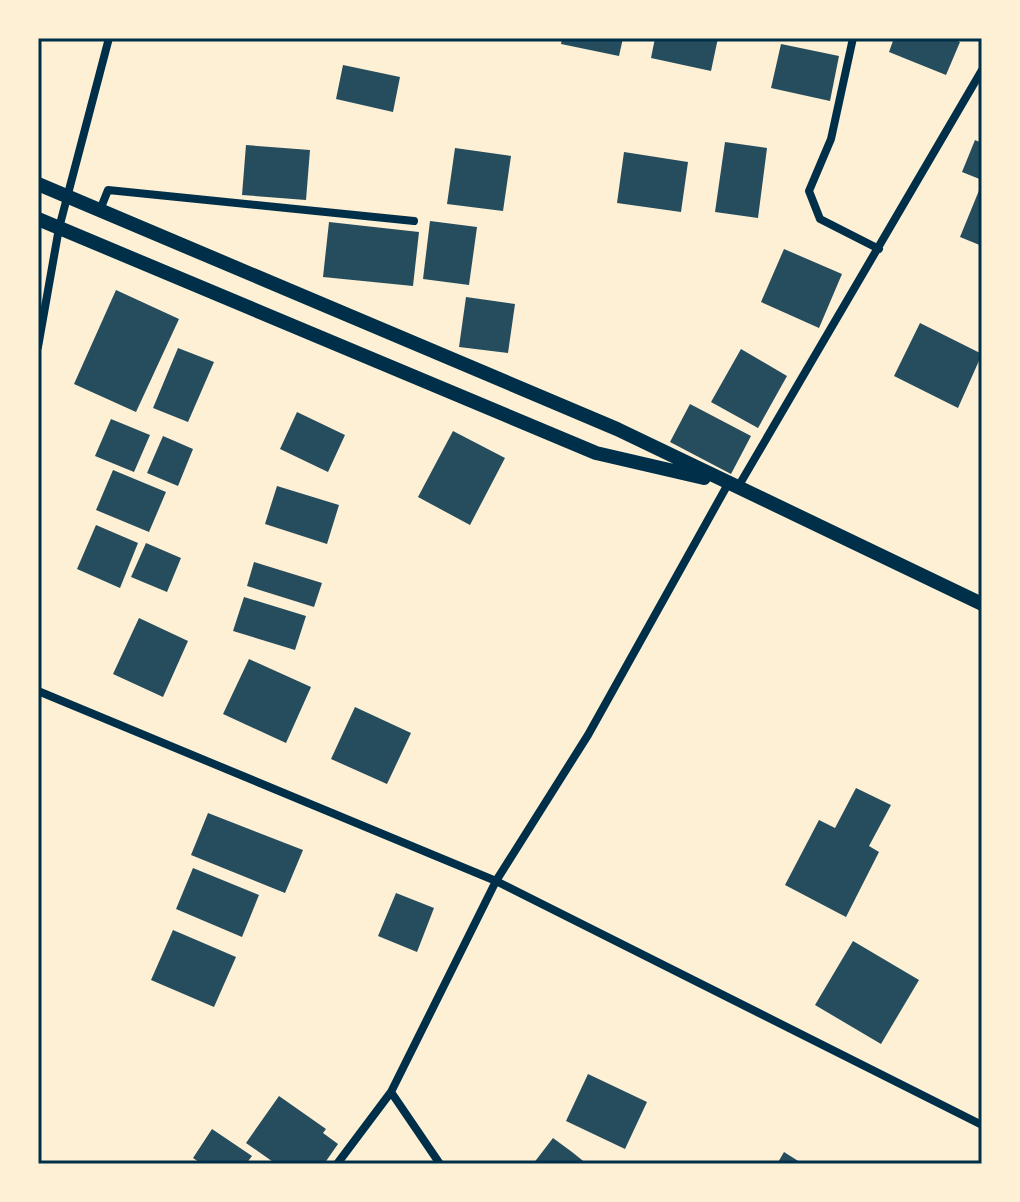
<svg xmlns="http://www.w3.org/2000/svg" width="1020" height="1202" font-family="Barlow,sans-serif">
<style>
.building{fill:#264d5e}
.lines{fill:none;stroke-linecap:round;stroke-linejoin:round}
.minor{stroke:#003049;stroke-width:8}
.tertiary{stroke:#003049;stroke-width:14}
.neatline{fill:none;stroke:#003049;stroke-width:3}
</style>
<rect width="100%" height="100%" fill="#fdf0d5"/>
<path class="building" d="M 562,38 L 623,38 L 619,56 L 561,44 Z
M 655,38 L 718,38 L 711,71 L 651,58 Z
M 894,38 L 951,38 L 960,42 L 946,75 L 889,52 Z
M 781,44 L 839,56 L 830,101 L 771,88 Z
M 343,65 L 400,77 L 393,112 L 336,99 Z
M 975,140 L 982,143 L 982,180 L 962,172 Z
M 725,142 L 767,148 L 758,218 L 715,212 Z
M 246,145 L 310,150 L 306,200 L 242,195 Z
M 455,148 L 511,156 L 503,211 L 447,204 Z
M 624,152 L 688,162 L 681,212 L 617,203 Z
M 980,188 L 982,189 L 982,246 L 960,237 Z
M 430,221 L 477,227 L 469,285 L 423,279 Z
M 329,222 L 419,232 L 413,286 L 323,277 Z
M 784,249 L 842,274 L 819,328 L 761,302 Z
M 116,290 L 179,319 L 136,412 L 74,384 Z
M 466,297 L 515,304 L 508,353 L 459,347 Z
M 920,323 L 982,354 L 958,408 L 894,376 Z
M 178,348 L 214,362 L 188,422 L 153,408 Z
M 741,349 L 787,376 L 758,428 L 711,402 Z
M 690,404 L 751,436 L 731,474 L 670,442 Z
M 297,412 L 345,435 L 328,472 L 280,449 Z
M 111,419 L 150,435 L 134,472 L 95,456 Z
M 453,431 L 505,458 L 470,525 L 418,497 Z
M 163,436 L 193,449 L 178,486 L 147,473 Z
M 113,470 L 166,492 L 149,532 L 96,510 Z
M 277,486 L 339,505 L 327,544 L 265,524 Z
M 96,525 L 138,543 L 120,588 L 77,569 Z
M 146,543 L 181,558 L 167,592 L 131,577 Z
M 254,562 L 322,583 L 314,607 L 247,586 Z
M 244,597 L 306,616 L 295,650 L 233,631 Z
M 139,618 L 188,641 L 163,697 L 113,674 Z
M 249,659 L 311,687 L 286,743 L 223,714 Z
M 355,707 L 411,733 L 387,784 L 331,759 Z
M 856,788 L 891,805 L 869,846 L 879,852 L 846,917 L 785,885 L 819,820 L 835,828 Z
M 208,813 L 303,850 L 285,893 L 191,855 Z
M 193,868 L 259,895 L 242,937 L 176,909 Z
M 396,893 L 434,908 L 417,952 L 378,936 Z
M 173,930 L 236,957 L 214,1007 L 151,980 Z
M 853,941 L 919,980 L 881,1044 L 815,1005 Z
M 588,1074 L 647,1102 L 625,1149 L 566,1121 Z
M 279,1096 L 326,1129 L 323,1133 L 338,1144 L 324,1164 L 276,1164 L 246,1143 Z
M 212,1129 L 252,1156 L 246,1164 L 202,1164 L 193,1158 Z
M 553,1138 L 572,1152 L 587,1164 L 533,1164 Z
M 784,1152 L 803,1164 L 777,1164 Z"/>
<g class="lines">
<path class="minor" d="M 853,38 L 831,139 L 809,191 L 820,219 L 879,249
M 100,210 L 108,190 L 414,221
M 38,347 L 59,228 L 109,38
M 738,487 L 982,70
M 38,691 L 496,881 L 982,1125
M 391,1092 L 440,1164
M 337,1164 L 391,1092 L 496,881 L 588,735 L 728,484"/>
<path class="tertiary" d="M 38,184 L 617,429 L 982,604
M 38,219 L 596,453 L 704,478"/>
</g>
<rect width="1020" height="1202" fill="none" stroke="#fdf0d5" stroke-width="80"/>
<rect x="40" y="40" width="940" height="1122" class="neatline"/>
</svg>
